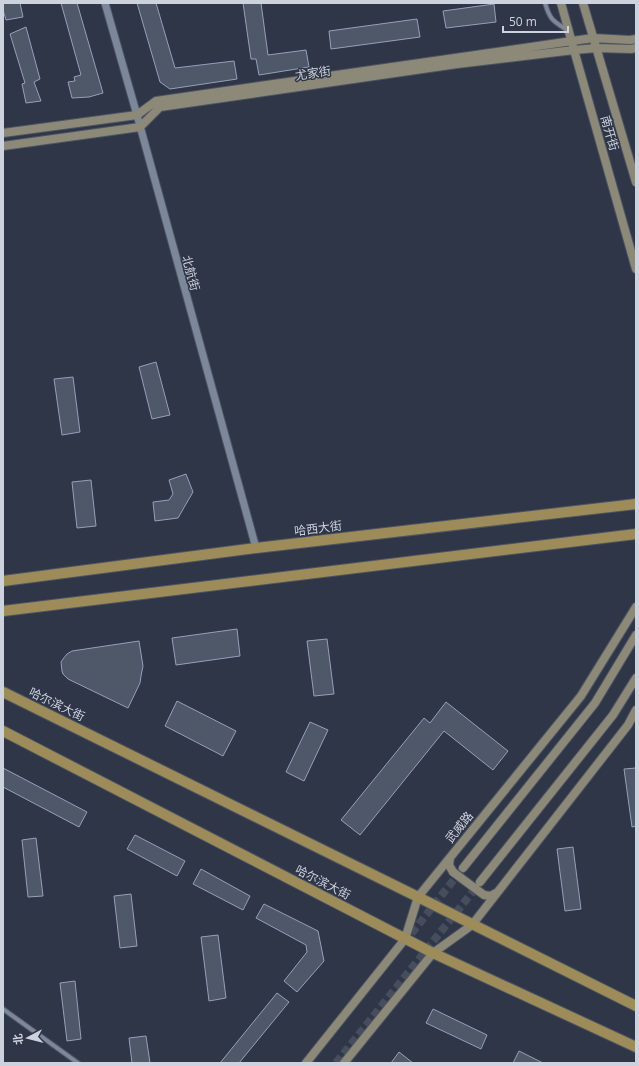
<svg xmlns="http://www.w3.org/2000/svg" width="639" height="1066" font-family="'Open Sans','Noto Sans SC',sans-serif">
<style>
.building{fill:#4e5869;stroke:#96a1b4}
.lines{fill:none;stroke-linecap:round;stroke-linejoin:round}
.secondary-tunnel{stroke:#464e5e;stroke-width:8;stroke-dasharray:8 4;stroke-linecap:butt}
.minor-casing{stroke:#4d5462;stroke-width:6}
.tertiary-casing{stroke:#4d5462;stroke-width:9}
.secondary-casing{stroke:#4d5462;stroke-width:10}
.primary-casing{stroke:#4d5462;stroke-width:12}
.minor{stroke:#7d879a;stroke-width:4}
.tertiary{stroke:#7d879a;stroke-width:7}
.secondary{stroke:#8d8979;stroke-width:8}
.primary{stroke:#9d8c59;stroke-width:10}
.labels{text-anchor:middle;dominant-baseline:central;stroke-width:3;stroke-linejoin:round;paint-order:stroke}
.street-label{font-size:12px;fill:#cdd3de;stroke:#2e3647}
</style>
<rect width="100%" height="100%" fill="#2e3647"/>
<path class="building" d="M 3,3 L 20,3 L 23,17 L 6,20 L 3,10 Z
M 61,3 L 77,3 L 103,93 L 89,97 L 72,98 L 68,82 L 75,81 L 74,77 L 81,75 Z
M 137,3 L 156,3 L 175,68 L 234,61 L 237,79 L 170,89 L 160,82 Z
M 243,3 L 261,3 L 268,55 L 306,50 L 309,67 L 259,75 L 256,59 L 251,59 Z
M 494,4 L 496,22 L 446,28 L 443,11 Z
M 417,19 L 420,37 L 331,49 L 329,31 Z
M 26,27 L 40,79 L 34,82 L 41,101 L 26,103 L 22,84 L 25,83 L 10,34 Z
M 156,362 L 170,415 L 152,419 L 139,367 Z
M 73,377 L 80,432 L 62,435 L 54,379 Z
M 186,474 L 193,492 L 178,518 L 155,521 L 153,502 L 169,500 L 173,494 L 169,480 Z
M 91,480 L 96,526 L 77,528 L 72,482 Z
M 237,629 L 240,656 L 176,665 L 172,638 Z
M 327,639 L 334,694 L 314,696 L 307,641 Z
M 139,641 L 143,666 L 141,676 L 140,683 L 128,708 L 68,679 L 63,674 L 62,671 L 61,662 L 63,659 L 67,654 L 72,651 Z
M 177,701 L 236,731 L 223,756 L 165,726 Z
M 446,702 L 508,751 L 493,770 L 444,731 L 360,835 L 341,820 L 424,718 L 430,723 Z
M 310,722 L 328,730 L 304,781 L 286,772 Z
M 3,768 L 87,812 L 79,827 L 3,787 Z
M 636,768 L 636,826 L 632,827 L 624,769 Z
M 135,835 L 185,861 L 177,876 L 127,849 Z
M 36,838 L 43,896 L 28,897 L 22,840 Z
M 573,847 L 581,909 L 565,911 L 557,849 Z
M 201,869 L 250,896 L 243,910 L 193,884 Z
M 131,894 L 137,946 L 120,948 L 114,896 Z
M 264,904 L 318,931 L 324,961 L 297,992 L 284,981 L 307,952 L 306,945 L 256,918 Z
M 218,935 L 226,998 L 209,1001 L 201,937 Z
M 75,981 L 81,1039 L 67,1041 L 60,983 Z
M 277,993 L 289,1002 L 239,1063 L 220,1063 Z
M 433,1009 L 487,1035 L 481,1049 L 426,1023 Z
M 146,1036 L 150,1063 L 132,1063 L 129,1038 Z
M 519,1051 L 543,1063 L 513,1063 Z
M 399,1052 L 413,1063 L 391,1063 Z"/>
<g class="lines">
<path class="secondary-tunnel" d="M 404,943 L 463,868
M 336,1063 L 479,884"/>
<defs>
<path id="minor" d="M 545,3 C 550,20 553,21 567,30
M 3,1009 L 78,1063"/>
<path id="tertiary" d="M 105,3 L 137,115 L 256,548"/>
<path id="secondary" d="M 561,3 L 574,50 L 636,269
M 583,3 L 636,182
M 3,133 L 137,115 L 156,101 L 572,41 L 593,38 L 630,40 L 636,39
M 3,146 L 140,127 L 160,107 L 457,64 L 574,50 L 597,48 L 631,49 L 636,48
M 450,858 L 449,865 L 453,872 L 484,895 L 491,896 L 496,893
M 463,868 L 595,703 L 636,635
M 480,882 L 613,715 L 636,678
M 306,1063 L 405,939 L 418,897 L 581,696 L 636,607
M 344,1063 L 433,953 L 472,925 L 628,725 L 636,710"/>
<path id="primary" d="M 3,581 L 256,548 L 636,504
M 3,611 L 636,534
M 3,692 L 418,897 L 636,1006
M 3,731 L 433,953 L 636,1047"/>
</defs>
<use href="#minor" class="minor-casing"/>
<use href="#tertiary" class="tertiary-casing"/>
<use href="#secondary" class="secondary-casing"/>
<use href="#primary" class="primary-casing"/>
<use href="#minor" class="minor"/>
<use href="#tertiary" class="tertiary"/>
<use href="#secondary" class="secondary"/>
<use href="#primary" class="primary"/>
</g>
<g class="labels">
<g class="street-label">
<text transform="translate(313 73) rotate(-8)">尤家街</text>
<text transform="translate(610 133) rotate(74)">南开街</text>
<text transform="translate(191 273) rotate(75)">北航街</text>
<text transform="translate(318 528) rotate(-7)">哈西大街</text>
<text transform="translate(57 704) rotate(26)">哈尔滨大街</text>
<text transform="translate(459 827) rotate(-51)">武威路</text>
<text transform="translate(323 882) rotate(27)">哈尔滨大街</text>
</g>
</g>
<rect width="639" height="1066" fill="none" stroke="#cdd3de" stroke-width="8"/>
<g transform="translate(28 1038) rotate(263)" stroke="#2e3647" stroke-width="3" paint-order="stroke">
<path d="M0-3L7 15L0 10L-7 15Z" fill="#cdd3de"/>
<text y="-6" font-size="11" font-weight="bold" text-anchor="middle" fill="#cdd3de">北</text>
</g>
<path d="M503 26v6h65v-6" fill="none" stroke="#cdd3de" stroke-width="2"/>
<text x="509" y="26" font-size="12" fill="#cdd3de" stroke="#2e3647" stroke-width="3" paint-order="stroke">50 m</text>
</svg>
